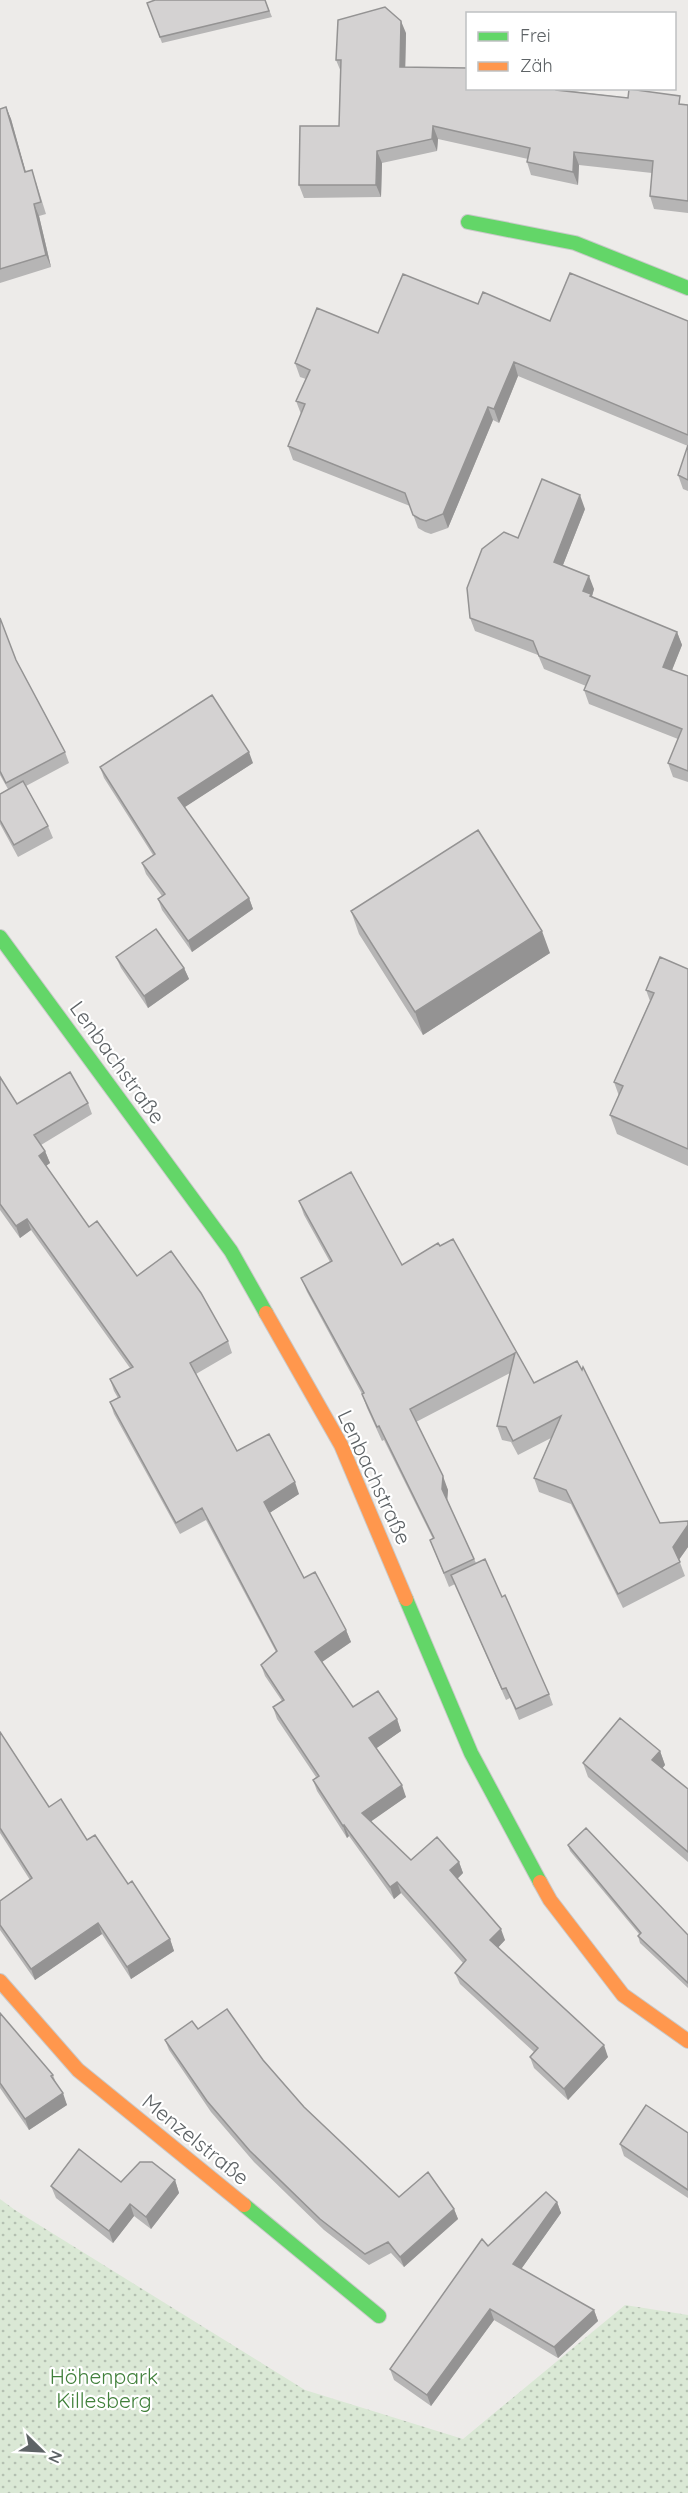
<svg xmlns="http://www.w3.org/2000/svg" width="688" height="2493" font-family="Quicksand,sans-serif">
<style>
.grass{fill:url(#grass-dots)}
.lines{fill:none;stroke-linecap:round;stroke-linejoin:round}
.fast-casing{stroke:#c9c9c9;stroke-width:16}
.slow-casing{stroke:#c9c9c9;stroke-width:16}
.fast{stroke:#63d668;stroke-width:14}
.slow{stroke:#ff974d;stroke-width:14}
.wall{fill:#b6b5b5}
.shaded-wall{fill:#949393}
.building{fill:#d4d2d2;stroke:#949393;stroke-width:1.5}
.labels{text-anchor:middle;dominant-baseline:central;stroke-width:4.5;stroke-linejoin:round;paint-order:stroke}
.street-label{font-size:21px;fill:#5e6366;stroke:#fff}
.park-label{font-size:21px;fill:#41803b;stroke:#fff}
</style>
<defs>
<pattern id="grass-dots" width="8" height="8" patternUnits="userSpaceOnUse" patternTransform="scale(1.5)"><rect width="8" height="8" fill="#dae8d5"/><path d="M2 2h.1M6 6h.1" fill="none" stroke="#b4c0b1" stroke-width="1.8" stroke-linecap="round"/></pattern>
</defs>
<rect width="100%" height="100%" fill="#edebe9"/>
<path class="grass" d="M 0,2199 L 15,2210 L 305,2390 L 463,2439 L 625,2305 L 688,2315 L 688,2493 L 0,2493 Z"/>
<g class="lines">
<defs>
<path id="fast" d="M 468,222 L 575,243 L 688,288
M 0,937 L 231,1251 L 266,1313
M 406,1599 L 471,1753 L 540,1882
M 244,2205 L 379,2316"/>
<path id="slow" d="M 266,1313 L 341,1445 L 406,1599
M 540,1882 L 550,1900 L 623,1995 L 688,2041
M 0,1981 L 78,2070 L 244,2205"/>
</defs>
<use href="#fast" class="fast-casing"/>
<use href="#slow" class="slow-casing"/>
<use href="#fast" class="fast"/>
<use href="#slow" class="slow"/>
</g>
<path class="wall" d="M 265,0 L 272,17 L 162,43 L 147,3 Z
M 406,33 L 405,67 L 563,90 L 688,105 L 688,213 L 654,209 L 650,196 L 652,173 L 579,165 L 578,185 L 531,175 L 527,162 L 528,159 L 438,139 L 437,151 L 382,163 L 381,197 L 304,198 L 299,185 L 339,126 L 341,72 L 336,60 Z
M 6,107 L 11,119 L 26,172 L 36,182 L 46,214 L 39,216 L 51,267 L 0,283 L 0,109 Z
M 478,304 L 550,321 L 688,321 L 688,491 L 683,489 L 678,475 L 688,446 L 518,376 L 499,423 L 493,420 L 448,528 L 431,534 L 425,532 L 418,528 L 410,506 L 293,460 L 288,446 L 301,414 L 296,401 L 306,379 L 300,377 L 295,363 L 378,333 Z
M 585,509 L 563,565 L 594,589 L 592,596 L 592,597 L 677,632 L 682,645 L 672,670 L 688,676 L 688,782 L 673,777 L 668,763 L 678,739 L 589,704 L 584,690 L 586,686 L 544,669 L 538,655 L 475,631 L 470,618 L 518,538 Z
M 0,618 L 16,660 L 65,752 L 69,763 L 26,786 L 48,826 L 53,838 L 18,857 L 0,824 L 0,794 L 8,789 L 0,775 Z
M 253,763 L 184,807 L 249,898 L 253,909 L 192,952 L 162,910 L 158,899 L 162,896 L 146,874 L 142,863 L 153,855 L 104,778 L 100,767 Z
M 351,911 L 550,953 L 423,1035 L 359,934 Z
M 116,957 L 184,968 L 189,979 L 148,1008 L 121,968 Z
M 688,969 L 688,1166 L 617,1134 L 610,1115 L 619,1096 L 614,1082 L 650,1001 L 646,990 Z
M 0,1077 L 17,1104 L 88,1103 L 92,1114 L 41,1145 L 45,1151 L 50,1163 L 46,1166 L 89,1227 L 137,1276 L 228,1341 L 232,1353 L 196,1374 L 237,1451 L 299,1494 L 269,1513 L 304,1578 L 346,1630 L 351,1642 L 322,1662 L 353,1707 L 397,1719 L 401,1731 L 376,1748 L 406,1797 L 370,1821 L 411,1860 L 459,1862 L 463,1873 L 457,1879 L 505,1940 L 498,1947 L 608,2057 L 568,2100 L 534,2068 L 530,2057 L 534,2052 L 460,1984 L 455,1973 L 463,1963 L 401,1893 L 394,1899 L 349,1836 L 347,1838 L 317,1791 L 313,1780 L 316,1777 L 277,1719 L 273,1707 L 282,1701 L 265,1676 L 261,1665 L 276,1652 L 206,1520 L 180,1534 L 114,1414 L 110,1402 L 118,1398 L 114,1391 L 110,1379 L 130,1368 L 31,1230 L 20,1238 L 0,1210 Z
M 299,1201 L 402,1265 L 438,1243 L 534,1383 L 660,1523 L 688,1521 L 688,1547 L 679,1560 L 685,1576 L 623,1608 L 571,1504 L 539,1492 L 534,1478 L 551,1438 L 518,1455 L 511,1442 L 502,1440 L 497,1426 L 510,1373 L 416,1422 L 448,1490 L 447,1500 L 476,1563 L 502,1597 L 549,1694 L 553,1705 L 519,1720 L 510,1698 L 506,1700 L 455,1584 L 449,1587 L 430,1540 L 433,1539 L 384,1440 L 382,1441 L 367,1408 L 362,1394 L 307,1292 L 301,1278 L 330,1262 L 304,1215 Z
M 0,1732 L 49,1807 L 87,1840 L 128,1884 L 170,1939 L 174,1951 L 131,1979 L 102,1934 L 35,1980 L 0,1930 L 0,1901 L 30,1880 L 0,1833 Z
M 660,1751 L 665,1765 L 662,1768 L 688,1789 L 688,1862 L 588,1777 L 583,1763 Z
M 568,1845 L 688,1935 L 688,1988 L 640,1943 L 638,1936 L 639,1934 L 570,1851 Z
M 0,2013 L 53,2075 L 56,2083 L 67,2105 L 29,2130 L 0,2088 Z
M 198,2029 L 263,2060 L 304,2107 L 399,2197 L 454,2209 L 458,2219 L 404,2267 L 391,2253 L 369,2265 L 324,2230 L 254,2162 L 211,2112 L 169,2050 L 165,2040 Z
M 688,2133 L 688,2198 L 624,2156 L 620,2144 Z
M 175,2180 L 179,2193 L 151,2229 L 134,2216 L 113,2243 L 56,2198 L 51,2186 Z
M 557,2202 L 561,2213 L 521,2269 L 594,2310 L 598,2321 L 558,2358 L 494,2320 L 431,2406 L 394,2380 L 390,2369 L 488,2246 Z"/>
<path class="shaded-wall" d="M 401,21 L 406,33 L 405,79 L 400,67 Z
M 6,107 L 11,119 L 29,184 L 25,172 Z
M 433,126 L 438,139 L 437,151 L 432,139 Z
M 377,151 L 382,163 L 381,197 L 376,185 Z
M 574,152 L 579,165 L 578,185 L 573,172 Z
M 34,204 L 39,216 L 51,267 L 46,255 Z
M 514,362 L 518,376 L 499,423 L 494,409 Z
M 488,407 L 493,420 L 448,528 L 443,514 Z
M 580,495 L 585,509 L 559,575 L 554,562 Z
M 589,576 L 594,589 L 592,596 L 596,608 L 583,591 Z
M 677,632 L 682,645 L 668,680 L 663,667 Z
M 249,752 L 253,763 L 182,809 L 178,798 Z
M 249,898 L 253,909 L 192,952 L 188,941 Z
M 542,931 L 550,953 L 423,1035 L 415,1012 Z
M 184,968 L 189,979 L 148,1008 L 144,996 Z
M 45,1151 L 50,1163 L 43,1168 L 39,1156 Z
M 27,1219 L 31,1230 L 20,1238 L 16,1226 Z
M 443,1476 L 448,1490 L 447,1503 L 442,1489 Z
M 295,1482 L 299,1494 L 268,1514 L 264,1502 Z
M 688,1525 L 688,1547 L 678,1561 L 673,1547 Z
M 346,1630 L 351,1642 L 319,1664 L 315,1652 Z
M 397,1719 L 401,1731 L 374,1750 L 369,1738 Z
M 660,1751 L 665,1765 L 658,1774 L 652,1760 Z
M 402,1785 L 406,1797 L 366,1825 L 362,1813 Z
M 344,1825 L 349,1836 L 347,1838 L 343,1826 Z
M 459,1862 L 463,1873 L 454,1882 L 450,1870 Z
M 397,1882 L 401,1893 L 394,1899 L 390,1887 Z
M 98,1923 L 102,1934 L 35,1980 L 31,1969 Z
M 501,1929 L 505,1940 L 494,1952 L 490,1940 Z
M 170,1939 L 174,1951 L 131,1979 L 127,1967 Z
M 604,2045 L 608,2057 L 568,2100 L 564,2089 Z
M 63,2093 L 67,2105 L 29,2130 L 25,2119 Z
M 175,2180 L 179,2193 L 151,2229 L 146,2217 Z
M 557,2202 L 561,2213 L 517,2275 L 513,2264 Z
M 130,2204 L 134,2216 L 113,2243 L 109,2231 Z
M 454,2209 L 458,2219 L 404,2267 L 400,2257 Z
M 490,2309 L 494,2320 L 431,2406 L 427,2395 Z
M 594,2310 L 598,2321 L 558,2358 L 554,2347 Z"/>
<path class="building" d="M 155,0 L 265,0 L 269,11 L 160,37 L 147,3 Z
M 385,7 L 401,21 L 400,67 L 468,68 L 468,88 L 556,88 L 556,90 L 628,98 L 629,89 L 680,96 L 679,104 L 688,105 L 688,201 L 650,196 L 653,161 L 574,152 L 573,172 L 527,162 L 530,148 L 433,126 L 432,139 L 377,151 L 376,185 L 299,185 L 300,126 L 339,126 L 341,60 L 336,60 L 338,20 Z
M 6,107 L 25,172 L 32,170 L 41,202 L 34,204 L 46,255 L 0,269 L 0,109 Z
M 570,273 L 688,321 L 688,435 L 514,362 L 494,409 L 488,407 L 443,514 L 426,521 L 420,519 L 413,515 L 405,493 L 288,446 L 305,404 L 296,401 L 310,370 L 295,363 L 317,308 L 378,333 L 403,274 L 478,304 L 483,292 L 550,321 Z
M 688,445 L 688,480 L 678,475 Z
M 542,479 L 580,495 L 554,562 L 589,576 L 583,591 L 591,594 L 590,596 L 677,632 L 663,667 L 688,676 L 688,771 L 668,763 L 682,729 L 584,690 L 590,676 L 539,656 L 533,641 L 470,618 L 467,588 L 482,549 L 504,532 L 518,538 Z
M 0,618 L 16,660 L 65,752 L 6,783 L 0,771 Z
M 212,695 L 249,752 L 178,798 L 249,898 L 188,941 L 158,899 L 165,894 L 142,863 L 155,854 L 100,767 Z
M 23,781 L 48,826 L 14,845 L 0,820 L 0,794 Z
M 478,830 L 542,931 L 415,1012 L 351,911 Z
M 156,929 L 184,968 L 144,996 L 116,957 Z
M 660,957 L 688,969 L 688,1149 L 610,1115 L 623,1086 L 614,1082 L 654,993 L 646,990 Z
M 70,1072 L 88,1103 L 34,1135 L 45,1151 L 39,1156 L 89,1227 L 97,1221 L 137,1276 L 171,1251 L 201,1293 L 228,1341 L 190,1363 L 237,1451 L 269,1434 L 295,1482 L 264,1502 L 304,1578 L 315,1572 L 346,1630 L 315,1652 L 353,1707 L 378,1691 L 397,1719 L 369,1738 L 402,1785 L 362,1813 L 411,1860 L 437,1837 L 459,1862 L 450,1870 L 501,1929 L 490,1940 L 604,2045 L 564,2089 L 530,2057 L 538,2048 L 455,1973 L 466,1960 L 397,1882 L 390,1887 L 344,1825 L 343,1826 L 313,1780 L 319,1776 L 273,1707 L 284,1700 L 261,1665 L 277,1651 L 202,1508 L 176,1523 L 110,1402 L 120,1397 L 110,1379 L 133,1367 L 27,1219 L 16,1226 L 0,1204 L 0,1077 L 17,1104 Z
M 351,1172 L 402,1265 L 438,1243 L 440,1246 L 453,1239 L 534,1383 L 577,1361 L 582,1370 L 583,1367 L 660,1523 L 688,1521 L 688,1525 L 673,1547 L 680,1562 L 618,1594 L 566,1490 L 534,1478 L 561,1416 L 513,1441 L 506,1427 L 497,1426 L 515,1353 L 410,1409 L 443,1476 L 442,1489 L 474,1559 L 444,1573 L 430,1540 L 434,1538 L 379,1426 L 377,1427 L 362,1394 L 364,1393 L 301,1278 L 332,1261 L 299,1201 Z
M 485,1559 L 502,1597 L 505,1595 L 549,1694 L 516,1709 L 506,1688 L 502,1689 L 451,1575 Z
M 620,1718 L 660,1751 L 652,1760 L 688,1789 L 688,1852 L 583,1763 Z
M 0,1732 L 49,1807 L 61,1799 L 87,1840 L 95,1835 L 128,1884 L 132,1881 L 170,1939 L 127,1967 L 98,1923 L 31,1969 L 0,1925 L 0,1901 L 32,1878 L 0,1828 Z
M 586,1828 L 688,1935 L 688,1983 L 638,1936 L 641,1933 L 568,1845 Z
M 227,2009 L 263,2060 L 304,2107 L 399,2197 L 428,2172 L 454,2209 L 400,2257 L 388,2242 L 365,2254 L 320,2219 L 250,2151 L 207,2101 L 165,2040 L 192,2021 L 198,2029 Z
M 0,2013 L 53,2075 L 51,2076 L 63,2093 L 25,2119 L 0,2083 Z
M 646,2105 L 688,2133 L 688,2190 L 620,2144 Z
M 79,2149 L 121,2182 L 140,2162 L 152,2162 L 175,2180 L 146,2217 L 130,2204 L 109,2231 L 51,2186 Z
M 546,2192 L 557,2202 L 513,2264 L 594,2310 L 554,2347 L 490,2309 L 427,2395 L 390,2369 L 482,2239 L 488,2246 Z"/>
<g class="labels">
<g class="street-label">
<text transform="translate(118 1062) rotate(54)">Lenbachstraße</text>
<text transform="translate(375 1477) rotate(65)">Lenbachstraße</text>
<text transform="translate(196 2139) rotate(39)">Menzelstraße</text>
</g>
<g class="park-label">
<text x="104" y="2376">Höhenpark<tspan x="104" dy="24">Killesberg</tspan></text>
</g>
</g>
<rect x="466" y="12" width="210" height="78" fill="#ffffff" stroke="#bfc1c2" stroke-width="1.5"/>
<rect x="478" y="32" width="30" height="9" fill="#63d668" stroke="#bfc1c2" stroke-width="1.5"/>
<text x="520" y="42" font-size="18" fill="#5e6366">Frei</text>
<rect x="478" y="62" width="30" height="9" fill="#ff974d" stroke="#bfc1c2" stroke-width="1.5"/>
<text x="520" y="72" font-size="18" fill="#5e6366">Zäh</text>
<g transform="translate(42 2451) rotate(114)" stroke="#ffffff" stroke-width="4.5" paint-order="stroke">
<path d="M0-4.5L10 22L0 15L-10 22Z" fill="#5e6366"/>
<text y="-9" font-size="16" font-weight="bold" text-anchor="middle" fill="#5e6366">N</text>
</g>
</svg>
